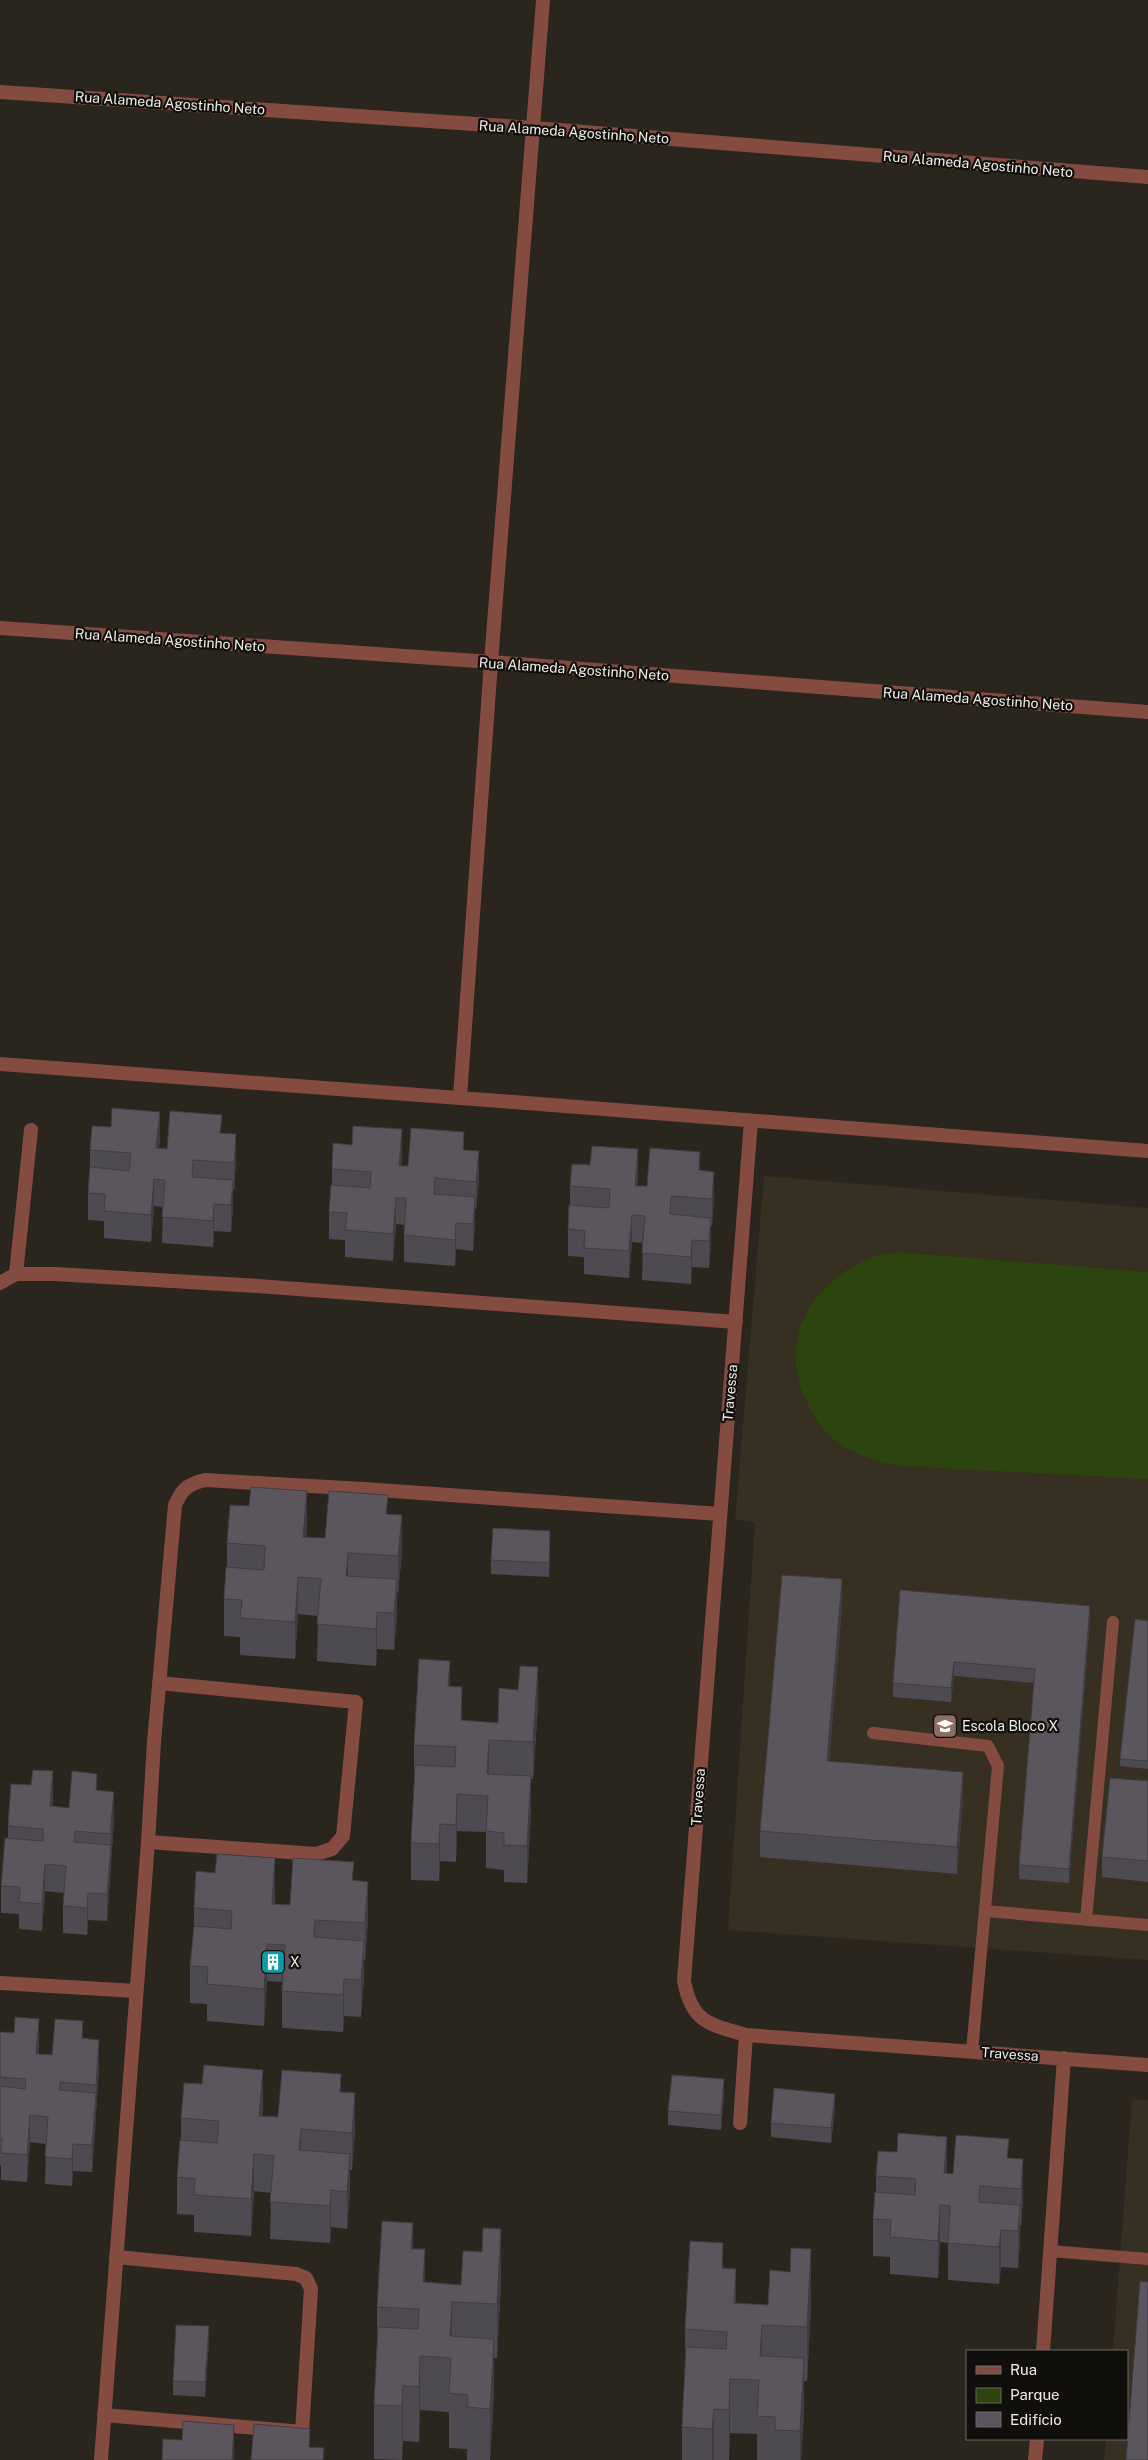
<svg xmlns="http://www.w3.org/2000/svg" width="1148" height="2460" font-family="'Public Sans',sans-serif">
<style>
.built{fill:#372f22}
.green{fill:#2c440d}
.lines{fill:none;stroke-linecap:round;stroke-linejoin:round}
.service{stroke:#844c41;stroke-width:12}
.minor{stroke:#844c41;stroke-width:14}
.wall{fill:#4e4a51}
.shaded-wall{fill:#403c42}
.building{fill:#5b565e;stroke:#403c42}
.labels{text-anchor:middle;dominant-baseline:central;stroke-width:4.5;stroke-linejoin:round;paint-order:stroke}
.street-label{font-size:14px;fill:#f2eee9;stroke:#110f0c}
.poi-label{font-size:14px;fill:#f2eee9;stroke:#110f0c;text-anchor:start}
</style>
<rect width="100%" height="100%" fill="#2a261e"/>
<path class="built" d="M 764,1176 L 1148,1208 L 1148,1960 L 728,1930 L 755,1522 L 735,1519 Z
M 1132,2099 L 1148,2100 L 1148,2460 L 1104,2460 L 1106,2439 L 1127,2439 L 1127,2351 L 1113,2351 Z"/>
<path class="green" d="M 896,1252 L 1148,1272 L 1148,1479 L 899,1466 C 874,1460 850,1454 830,1436 C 819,1426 811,1411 805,1398 C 778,1338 812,1282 870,1258 C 878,1254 887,1254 896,1252 Z"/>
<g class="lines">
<path class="service" d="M 873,1733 L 988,1746 L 998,1766 L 972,2051
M 985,1911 L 1148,1925
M 1086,1920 L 1113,1622
M 1050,2251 L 1148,2259"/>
<path class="minor" d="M 0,92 L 534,128 L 1148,177
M 0,628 L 491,662 L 1148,712
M 0,1064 C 383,1091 765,1122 1148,1151
M 460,1097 L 491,662 L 543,0
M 751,1121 L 684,1981 C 692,2023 709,2024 746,2035 L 1148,2065
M 16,1274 L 31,1130
M 0,1283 L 16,1274 L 55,1274 L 258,1286 L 736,1322
M 148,1842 L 316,1854 L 332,1849 L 343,1836 L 356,1702 L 159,1683
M 0,1983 L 136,1991
M 740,2123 L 746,2035
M 1043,2351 L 1064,2058
M 104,2415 L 302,2432 L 311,2289 L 306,2278 L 296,2274 L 116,2257
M 101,2460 L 148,1842 L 154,1742 L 175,1505 C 182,1489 188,1484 205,1480 L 364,1489 L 720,1514
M 1035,2460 L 1037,2439"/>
</g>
<path class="wall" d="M 111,1127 L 160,1138 L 159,1148 L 167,1149 L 222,1133 L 236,1161 L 234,1190 L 233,1190 L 233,1207 L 231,1232 L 214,1231 L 213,1247 L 162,1243 L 163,1207 L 154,1206 L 151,1242 L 104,1238 L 104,1221 L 88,1220 L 88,1193 L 90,1167 L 90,1150 Z
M 464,1150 L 479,1178 L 476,1209 L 475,1209 L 475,1224 L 473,1251 L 456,1249 L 455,1266 L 404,1262 L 404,1225 L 396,1224 L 393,1261 L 345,1257 L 345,1240 L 329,1239 L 329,1212 L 332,1185 L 332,1169 L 402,1156 L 401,1166 L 408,1166 Z
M 700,1170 L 714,1199 L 712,1226 L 711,1226 L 711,1244 L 709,1268 L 692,1267 L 691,1284 L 642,1280 L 643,1243 L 632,1242 L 629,1278 L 584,1274 L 584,1257 L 568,1256 L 568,1229 L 570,1205 L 570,1186 L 638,1176 L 637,1186 L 647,1186 Z
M 388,1514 L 402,1552 L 398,1593 L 397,1593 L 397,1616 L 394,1650 L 377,1649 L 376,1666 L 317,1661 L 318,1616 L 298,1614 L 295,1659 L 240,1655 L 240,1637 L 224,1636 L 224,1599 L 227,1567 L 227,1543 L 307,1528 L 306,1537 L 325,1538 Z
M 550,1546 L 549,1577 L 491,1574 L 491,1560 Z
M 900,1590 L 1090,1620 L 1069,1883 L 1019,1879 L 1019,1865 L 1034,1683 L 954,1676 L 951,1702 L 893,1697 L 893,1683 Z
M 842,1606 L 829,1761 L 963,1799 L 957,1874 L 760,1857 L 760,1831 Z
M 1148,1621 L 1148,1769 L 1120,1766 L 1120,1759 Z
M 450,1686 L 462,1721 L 498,1723 L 538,1704 L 533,1779 L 531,1779 L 531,1813 L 527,1883 L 504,1882 L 504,1870 L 486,1868 L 486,1832 L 457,1831 L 456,1862 L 440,1861 L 439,1881 L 411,1880 L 411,1843 L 414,1782 L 414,1745 Z
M 1148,1781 L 1148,1882 L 1102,1877 L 1102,1857 Z
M 31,1785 L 53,1798 L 52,1806 L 69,1808 L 97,1791 L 114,1819 L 107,1921 L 88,1920 L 87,1935 L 63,1933 L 63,1906 L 64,1893 L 45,1891 L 42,1931 L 19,1929 L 19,1914 L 1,1913 L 1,1886 L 8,1838 L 8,1826 Z
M 354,1880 L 368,1919 L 365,1960 L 364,1960 L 364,1978 L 361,2017 L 344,2016 L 343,2032 L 282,2028 L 282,1982 L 267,1981 L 264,2026 L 207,2021 L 207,2004 L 190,2003 L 190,1966 L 194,1926 L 194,1908 L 275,1895 L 275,1904 L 290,1905 Z
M 0,2032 L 14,2033 L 39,2046 L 38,2054 L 52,2055 L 83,2038 L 99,2067 L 92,2172 L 73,2171 L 72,2186 L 45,2184 L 46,2144 L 30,2142 L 27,2182 L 1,2180 L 1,2165 L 0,2165 Z
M 341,2092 L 355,2130 L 352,2170 L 350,2170 L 350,2191 L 347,2229 L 331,2227 L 330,2243 L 270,2239 L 271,2193 L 254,2191 L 251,2236 L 194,2232 L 194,2215 L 177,2214 L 177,2177 L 181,2140 L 181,2118 L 263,2107 L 262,2116 L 278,2117 Z
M 724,2094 L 721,2130 L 668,2125 L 668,2111 Z
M 835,2108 L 831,2143 L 771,2137 L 771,2123 Z
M 1009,2158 L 1023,2159 L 1023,2196 L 1021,2226 L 1020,2226 L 1020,2242 L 1018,2268 L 1001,2267 L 999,2284 L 948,2280 L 948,2243 L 940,2242 L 938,2278 L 890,2274 L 890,2257 L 873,2256 L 873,2219 L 876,2192 L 876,2176 L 947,2173 L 953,2174 Z
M 413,2249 L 425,2283 L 461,2285 L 501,2283 L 497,2358 L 494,2358 L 494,2393 L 490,2460 L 467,2460 L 467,2449 L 449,2448 L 449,2412 L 420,2410 L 419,2442 L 403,2441 L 402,2460 L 374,2459 L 374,2405 L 377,2345 L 377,2307 Z
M 723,2268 L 736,2303 L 768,2305 L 811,2303 L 807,2381 L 804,2381 L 804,2413 L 801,2460 L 757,2460 L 757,2434 L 730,2433 L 729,2460 L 682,2460 L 682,2427 L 685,2368 L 685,2329 Z
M 209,2341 L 205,2397 L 173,2395 L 173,2381 Z"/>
<path class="shaded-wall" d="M 160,1112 L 160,1138 L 156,1175 L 156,1148 Z
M 402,1129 L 402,1156 L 399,1193 L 399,1166 Z
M 464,1132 L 464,1159 L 463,1150 Z
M 236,1134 L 236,1161 L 234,1190 L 234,1163 Z
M 638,1149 L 638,1176 L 635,1212 L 635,1186 Z
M 479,1151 L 479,1178 L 476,1209 L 476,1182 Z
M 714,1172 L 714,1199 L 712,1226 L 712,1199 Z
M 154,1179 L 154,1206 L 151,1242 L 151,1215 Z
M 233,1180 L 233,1207 L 231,1232 L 231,1205 Z
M 475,1197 L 475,1224 L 473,1251 L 473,1224 Z
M 396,1198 L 396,1224 L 393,1261 L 393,1234 Z
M 214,1204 L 214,1231 L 213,1247 L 213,1221 Z
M 632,1215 L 632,1242 L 629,1278 L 629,1251 Z
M 711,1218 L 711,1244 L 709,1268 L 709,1241 Z
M 456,1223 L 456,1249 L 455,1266 L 455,1240 Z
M 692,1240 L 692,1267 L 691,1284 L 691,1257 Z
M 307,1491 L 307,1528 L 303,1574 L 303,1537 Z
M 402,1515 L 402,1552 L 398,1593 L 398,1556 Z
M 550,1531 L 550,1546 L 549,1577 L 549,1563 Z
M 348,1553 L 348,1590 L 346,1576 Z
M 298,1577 L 298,1614 L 295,1659 L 295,1622 Z
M 397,1579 L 397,1616 L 394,1650 L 394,1613 Z
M 842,1579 L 842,1606 L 827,1787 L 827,1761 Z
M 1090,1606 L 1090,1620 L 1069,1883 L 1069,1869 Z
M 377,1612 L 377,1649 L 376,1666 L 376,1629 Z
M 450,1661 L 450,1698 L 448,1686 Z
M 954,1662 L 954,1676 L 951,1702 L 951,1688 Z
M 538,1667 L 538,1704 L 533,1779 L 533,1742 Z
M 462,1687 L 462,1724 L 461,1720 Z
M 489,1740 L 489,1777 L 487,1774 Z
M 53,1771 L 53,1798 L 50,1832 L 50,1806 Z
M 963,1772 L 963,1799 L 957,1874 L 957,1847 Z
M 531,1776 L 531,1813 L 527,1883 L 527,1846 Z
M 114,1792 L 114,1819 L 107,1921 L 107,1894 Z
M 457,1794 L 457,1831 L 456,1862 L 456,1825 Z
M 440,1824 L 440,1861 L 439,1881 L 439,1844 Z
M 275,1858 L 275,1895 L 272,1941 L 272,1904 Z
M 45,1864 L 45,1891 L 42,1931 L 42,1904 Z
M 368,1882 L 368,1919 L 365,1960 L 365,1923 Z
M 88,1893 L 88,1920 L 87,1935 L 87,1908 Z
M 364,1941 L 364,1978 L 361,2017 L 361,1980 Z
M 267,1944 L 267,1981 L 264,2026 L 264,1989 Z
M 344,1979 L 344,2016 L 343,2032 L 343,1995 Z
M 39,2019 L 39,2046 L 36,2081 L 36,2054 Z
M 99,2040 L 99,2067 L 96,2112 L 96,2085 Z
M 263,2070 L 263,2107 L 259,2153 L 259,2116 Z
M 724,2079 L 724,2094 L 721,2130 L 721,2115 Z
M 96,2093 L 96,2119 L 92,2172 L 92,2145 Z
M 355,2093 L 355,2130 L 352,2170 L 352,2133 Z
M 835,2094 L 835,2108 L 831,2143 L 831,2128 Z
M 30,2115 L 30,2142 L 27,2182 L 27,2155 Z
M 301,2129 L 301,2166 L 299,2150 Z
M 947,2137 L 947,2174 L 944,2173 Z
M 73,2144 L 73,2171 L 72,2186 L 72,2159 Z
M 254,2154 L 254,2191 L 251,2236 L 251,2199 Z
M 350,2154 L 350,2191 L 347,2229 L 347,2192 Z
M 1023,2159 L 1023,2196 L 1021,2226 L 1021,2189 Z
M 331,2190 L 331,2227 L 330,2243 L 330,2206 Z
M 940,2205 L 940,2242 L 938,2278 L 938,2241 Z
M 1020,2205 L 1020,2242 L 1018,2268 L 1018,2231 Z
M 413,2223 L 413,2277 L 411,2249 Z
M 501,2229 L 501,2283 L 497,2358 L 497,2304 Z
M 1001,2230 L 1001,2267 L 999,2284 L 999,2247 Z
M 723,2243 L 723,2297 L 722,2268 Z
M 425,2249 L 425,2303 L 423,2282 Z
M 811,2249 L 811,2303 L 807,2381 L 807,2327 Z
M 736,2269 L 736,2324 L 734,2303 Z
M 452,2302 L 452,2356 L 450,2336 Z
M 762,2325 L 762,2379 L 760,2356 Z
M 209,2326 L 209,2341 L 205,2397 L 205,2382 Z
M 494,2339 L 494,2393 L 490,2460 L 490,2409 Z
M 420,2356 L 420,2410 L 419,2442 L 419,2387 Z
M 804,2358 L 804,2413 L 801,2460 L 800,2460 L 800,2431 Z
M 730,2379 L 730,2433 L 729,2460 L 729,2410 Z
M 403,2386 L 403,2441 L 402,2460 L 402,2406 Z
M 714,2409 L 714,2460 L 712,2460 L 712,2429 Z
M 234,2425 L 234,2460 L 232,2460 Z"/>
<path class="building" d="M 112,1108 L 160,1112 L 156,1148 L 167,1149 L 170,1111 L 222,1115 L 220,1133 L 236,1134 L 234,1163 L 193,1160 L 192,1177 L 233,1180 L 231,1205 L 214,1204 L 213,1221 L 162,1217 L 165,1180 L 154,1179 L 151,1215 L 104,1211 L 105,1194 L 88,1193 L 90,1167 L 129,1171 L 131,1153 L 90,1150 L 92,1126 L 111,1127 Z
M 353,1126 L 402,1129 L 399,1166 L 408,1166 L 411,1128 L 464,1132 L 463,1150 L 479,1151 L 476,1182 L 435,1178 L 434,1194 L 475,1197 L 473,1224 L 456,1223 L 455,1240 L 404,1235 L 406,1198 L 396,1198 L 393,1234 L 345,1230 L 347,1213 L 329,1212 L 331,1185 L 370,1188 L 371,1172 L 332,1169 L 333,1143 L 352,1145 Z
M 592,1146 L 638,1149 L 635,1186 L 647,1186 L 650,1148 L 700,1152 L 699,1170 L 714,1172 L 712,1199 L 671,1196 L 670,1214 L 711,1218 L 709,1241 L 692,1240 L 691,1257 L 642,1253 L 645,1216 L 632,1215 L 629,1251 L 584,1248 L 585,1231 L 568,1229 L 569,1205 L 609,1208 L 610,1189 L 570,1186 L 572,1164 L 590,1165 Z
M 251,1487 L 307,1491 L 303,1537 L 325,1538 L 329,1491 L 388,1495 L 386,1514 L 402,1515 L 398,1556 L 348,1553 L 346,1576 L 397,1579 L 394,1613 L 377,1612 L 376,1629 L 317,1624 L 321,1579 L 298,1577 L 295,1622 L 240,1618 L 242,1600 L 224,1599 L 226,1567 L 264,1570 L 265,1546 L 227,1543 L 230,1505 L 249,1506 Z
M 493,1528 L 550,1531 L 549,1563 L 491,1560 Z
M 782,1575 L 842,1579 L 827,1761 L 963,1772 L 957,1847 L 760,1831 Z
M 900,1590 L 1090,1606 L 1069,1869 L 1019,1865 L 1035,1669 L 954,1662 L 951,1688 L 893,1683 Z
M 1135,1619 L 1148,1621 L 1148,1761 L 1120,1759 Z
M 419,1659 L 450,1661 L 448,1686 L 462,1687 L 461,1720 L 498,1723 L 499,1688 L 518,1690 L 520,1666 L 538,1667 L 533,1742 L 489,1740 L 487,1774 L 531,1776 L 527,1846 L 504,1845 L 504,1833 L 486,1831 L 488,1796 L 457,1794 L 456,1825 L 440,1824 L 439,1844 L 411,1843 L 415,1765 L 455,1767 L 456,1747 L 414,1745 Z
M 33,1770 L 53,1771 L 50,1806 L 69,1808 L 72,1771 L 97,1774 L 96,1790 L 114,1792 L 110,1834 L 75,1831 L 74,1842 L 111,1845 L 107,1894 L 88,1893 L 87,1908 L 63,1906 L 66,1866 L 45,1864 L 42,1904 L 19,1902 L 20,1887 L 1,1886 L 5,1838 L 43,1841 L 43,1829 L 8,1826 L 11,1784 L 31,1785 Z
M 1110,1778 L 1148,1781 L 1148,1861 L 1102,1857 Z
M 217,1854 L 275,1858 L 272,1904 L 290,1905 L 293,1858 L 354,1862 L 352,1880 L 368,1882 L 365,1923 L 315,1920 L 314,1937 L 364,1941 L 361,1980 L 344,1979 L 343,1995 L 282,1991 L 285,1945 L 267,1944 L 264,1989 L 207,1984 L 208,1967 L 190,1966 L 194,1926 L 231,1929 L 232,1911 L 194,1908 L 196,1871 L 215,1873 Z
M 15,2017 L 39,2019 L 36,2054 L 52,2055 L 55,2019 L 83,2021 L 82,2038 L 99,2040 L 96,2085 L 60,2082 L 60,2090 L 96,2093 L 92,2145 L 73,2144 L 72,2159 L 45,2157 L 48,2117 L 30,2115 L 27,2155 L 1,2153 L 2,2138 L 0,2138 L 0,2086 L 25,2089 L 26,2079 L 0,2077 L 0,2032 L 14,2033 Z
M 204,2065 L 263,2070 L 259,2116 L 278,2117 L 282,2070 L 341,2074 L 340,2092 L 355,2093 L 352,2133 L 301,2129 L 299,2150 L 350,2154 L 347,2192 L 331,2190 L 330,2206 L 270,2202 L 274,2156 L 254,2154 L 251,2199 L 194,2195 L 195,2179 L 177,2177 L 180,2140 L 217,2143 L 219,2121 L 181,2118 L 184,2083 L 202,2084 Z
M 672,2075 L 724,2079 L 721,2115 L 668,2111 Z
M 774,2088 L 835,2094 L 831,2128 L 771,2123 Z
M 898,2133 L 947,2137 L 944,2173 L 953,2174 L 956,2135 L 1009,2139 L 1007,2158 L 1023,2159 L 1021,2189 L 980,2186 L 979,2202 L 1020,2205 L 1018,2231 L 1001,2230 L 999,2247 L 948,2243 L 950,2206 L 940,2205 L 938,2241 L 890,2237 L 891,2220 L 873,2219 L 875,2192 L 915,2195 L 916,2179 L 876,2176 L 878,2151 L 897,2152 Z
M 382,2221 L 413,2223 L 411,2249 L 425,2249 L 423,2282 L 461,2285 L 463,2251 L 482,2252 L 483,2228 L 501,2229 L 497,2304 L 452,2302 L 450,2336 L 494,2339 L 490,2409 L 467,2407 L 468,2395 L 449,2393 L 451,2358 L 420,2356 L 419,2387 L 403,2386 L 402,2406 L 374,2405 L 378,2327 L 418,2329 L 419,2309 L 377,2307 Z
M 690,2241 L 723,2243 L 722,2268 L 736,2269 L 734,2303 L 768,2305 L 770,2270 L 790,2272 L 791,2248 L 811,2249 L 807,2327 L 762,2325 L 760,2356 L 804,2358 L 800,2431 L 775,2430 L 775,2417 L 757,2416 L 759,2380 L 730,2379 L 729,2410 L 714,2409 L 712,2429 L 682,2427 L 686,2347 L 726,2349 L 727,2332 L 685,2329 Z
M 1140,2281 L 1148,2282 L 1148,2460 L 1126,2460 Z
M 176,2325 L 209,2326 L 205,2382 L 173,2381 Z
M 183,2421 L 234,2425 L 232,2460 L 162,2460 L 163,2439 L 182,2440 Z
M 254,2424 L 310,2429 L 309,2447 L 324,2448 L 323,2460 L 251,2460 Z"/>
<defs>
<symbol id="school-square" viewBox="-11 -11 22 22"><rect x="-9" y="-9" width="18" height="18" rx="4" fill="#8d6e63" stroke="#110f0c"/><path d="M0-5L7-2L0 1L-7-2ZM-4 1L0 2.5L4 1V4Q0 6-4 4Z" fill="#fff"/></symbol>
<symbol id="building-square" viewBox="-11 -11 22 22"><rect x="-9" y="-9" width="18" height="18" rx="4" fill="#0f9aa8" stroke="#110f0c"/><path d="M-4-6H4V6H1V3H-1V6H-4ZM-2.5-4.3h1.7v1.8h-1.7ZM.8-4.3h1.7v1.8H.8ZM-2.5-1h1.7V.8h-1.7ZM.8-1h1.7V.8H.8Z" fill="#fff"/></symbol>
</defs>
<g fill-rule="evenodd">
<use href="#school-square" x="931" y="1712" width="28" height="28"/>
<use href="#building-square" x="259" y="1948" width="28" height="28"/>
</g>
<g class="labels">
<g class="street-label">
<text transform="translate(170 103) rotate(4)">Rua Alameda Agostinho Neto</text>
<text transform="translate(574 132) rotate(4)">Rua Alameda Agostinho Neto</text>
<text transform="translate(978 164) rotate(5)">Rua Alameda Agostinho Neto</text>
<text transform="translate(170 640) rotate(4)">Rua Alameda Agostinho Neto</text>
<text transform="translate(574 669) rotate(4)">Rua Alameda Agostinho Neto</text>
<text transform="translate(978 699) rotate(4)">Rua Alameda Agostinho Neto</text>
<text transform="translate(730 1393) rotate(-85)">Travessa</text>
<text transform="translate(698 1797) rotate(-86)">Travessa</text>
<text transform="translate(1010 2054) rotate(4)">Travessa</text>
</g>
<g class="poi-label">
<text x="962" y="1726">Escola Bloco X</text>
<text x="290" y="1962">X</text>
</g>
</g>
<rect x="966" y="2350" width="162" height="90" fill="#110f0c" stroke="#6b6864"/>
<rect x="976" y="2366" width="25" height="8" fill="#844c41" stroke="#6b6864"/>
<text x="1010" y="2375" font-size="15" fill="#f2eee9">Rua</text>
<rect x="976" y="2388" width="25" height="15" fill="#2c440d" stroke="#6b6864"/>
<text x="1010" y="2400" font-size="15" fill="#f2eee9">Parque</text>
<rect x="976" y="2412" width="25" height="15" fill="#5b565e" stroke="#6b6864"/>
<text x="1010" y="2425" font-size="15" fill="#f2eee9">Edifício</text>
</svg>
